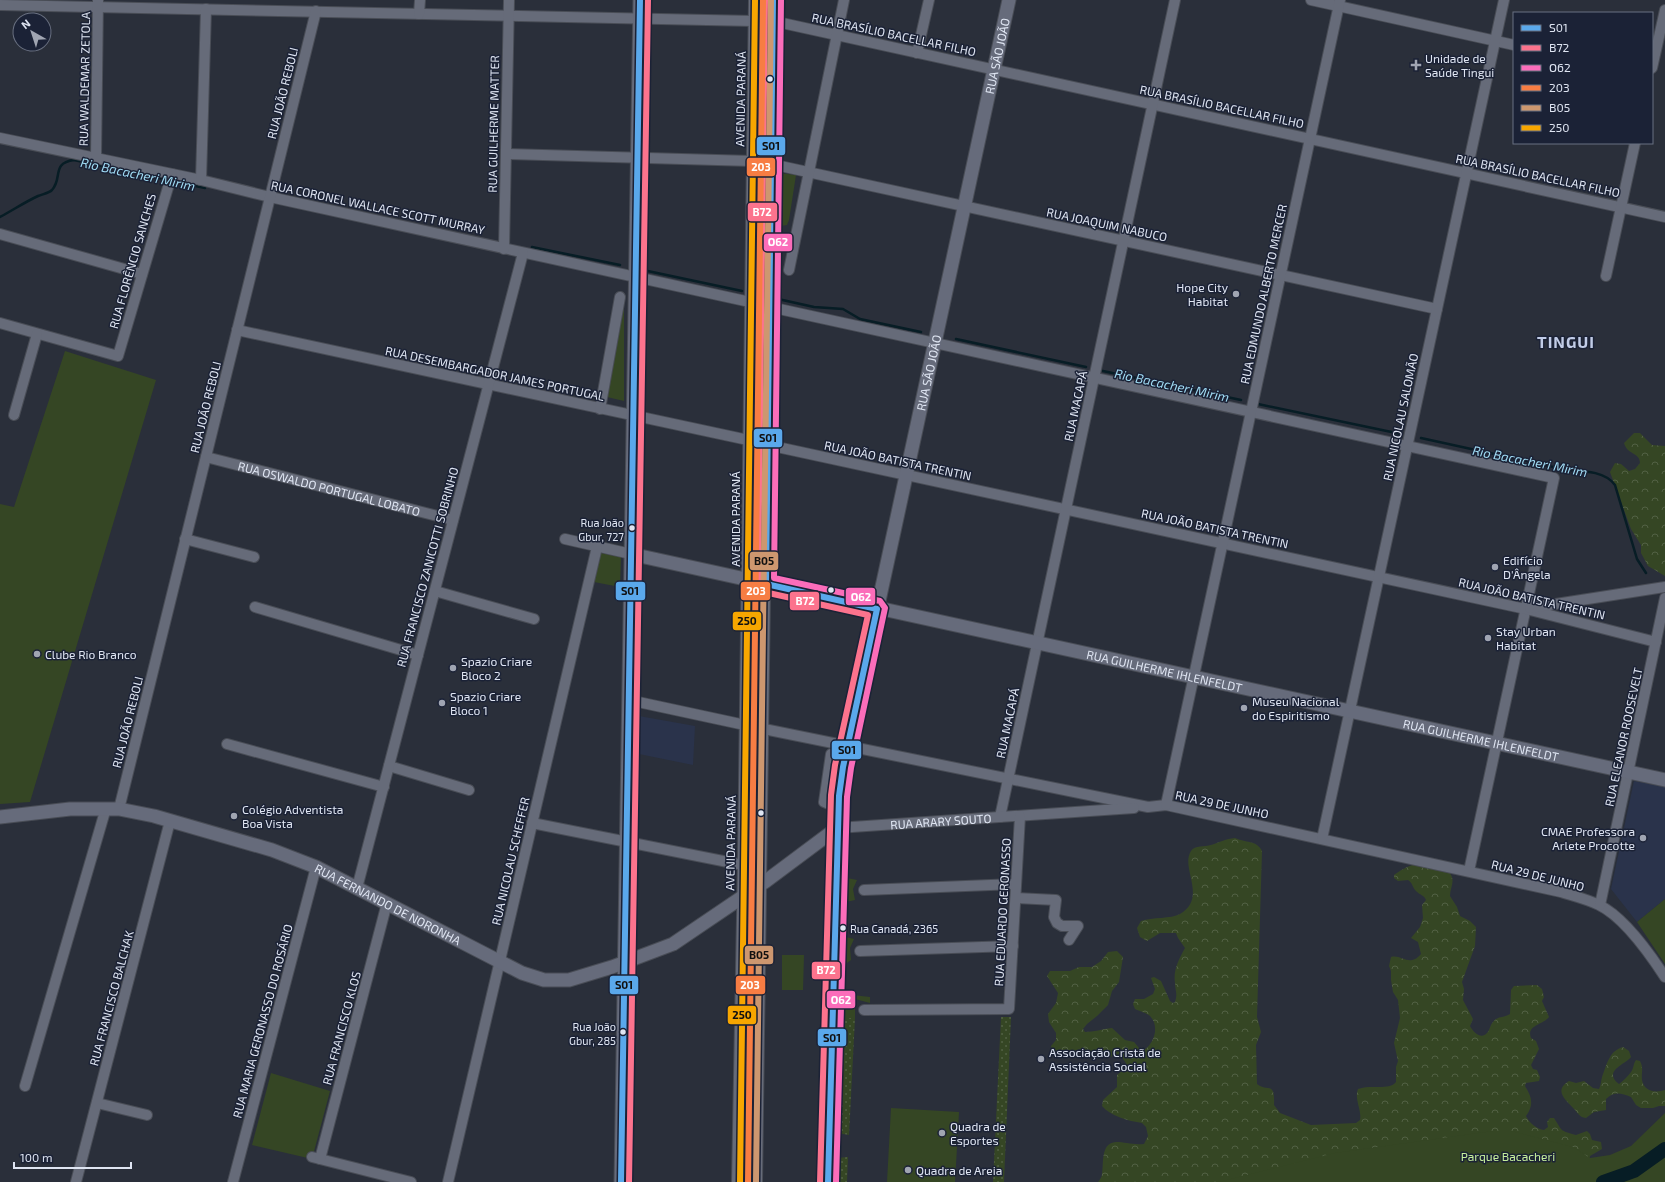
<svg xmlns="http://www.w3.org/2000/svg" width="1665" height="1182" font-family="'Exo 2',sans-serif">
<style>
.built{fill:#2a334b}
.grass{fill:url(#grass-dots)}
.forest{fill:url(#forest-crowns)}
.green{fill:#354624}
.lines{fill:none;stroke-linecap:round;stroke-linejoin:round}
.stream{stroke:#071d25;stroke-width:2.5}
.river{stroke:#071d25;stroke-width:14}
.minor-casing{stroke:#494d56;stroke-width:12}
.major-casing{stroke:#494d56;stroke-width:15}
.minor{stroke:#666b79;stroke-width:10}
.major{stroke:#666b7b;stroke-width:13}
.bus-1-casing{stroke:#1b2236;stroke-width:9}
.bus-2-casing{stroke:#1b2236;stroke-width:9}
.bus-3-casing{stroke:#1b2236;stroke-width:9}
.bus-4-casing{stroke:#1b2236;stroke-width:9}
.bus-5-casing{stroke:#1b2236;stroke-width:9}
.bus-6-casing{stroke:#1b2236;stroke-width:9}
.bus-1{stroke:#5aa8eb;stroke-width:6}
.bus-2{stroke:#fc738d;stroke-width:6}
.bus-3{stroke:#fb6dba;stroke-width:6}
.bus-4{stroke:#f77d43;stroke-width:6}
.bus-5{stroke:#cd976f;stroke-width:6}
.bus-6{stroke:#f7a600;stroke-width:6}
.poi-dot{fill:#a0a5b2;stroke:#1b2236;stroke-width:1.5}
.bus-dot{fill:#dfe5f2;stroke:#1b2236;stroke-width:1.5}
.labels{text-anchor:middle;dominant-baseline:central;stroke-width:3;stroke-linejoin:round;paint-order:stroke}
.bus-label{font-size:11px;fill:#dfe5f2;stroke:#1b2236;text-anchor:end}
.street-label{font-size:12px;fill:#dfe5f2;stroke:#1b2236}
.poi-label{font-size:12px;fill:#dfe5f2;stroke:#1b2236;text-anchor:start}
.park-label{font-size:12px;fill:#c6ef9c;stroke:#1b2236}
.water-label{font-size:13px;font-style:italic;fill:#a0dcf4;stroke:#1b2236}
.district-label{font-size:16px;font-weight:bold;letter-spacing:1px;fill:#c1cce7;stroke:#1b2236}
.line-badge{stroke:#1b2236;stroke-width:1.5}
.badge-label{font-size:11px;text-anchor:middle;font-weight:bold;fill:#fff}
.pale-badge-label{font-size:11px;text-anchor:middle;font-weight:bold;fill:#111}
</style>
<defs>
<pattern id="grass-dots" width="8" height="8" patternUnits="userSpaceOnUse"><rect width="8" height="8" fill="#354624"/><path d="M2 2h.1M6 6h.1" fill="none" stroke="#526144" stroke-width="1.8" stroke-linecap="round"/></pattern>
<pattern id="forest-crowns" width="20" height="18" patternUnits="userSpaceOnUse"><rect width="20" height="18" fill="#354624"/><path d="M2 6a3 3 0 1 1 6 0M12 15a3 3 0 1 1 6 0" fill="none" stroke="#526144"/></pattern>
</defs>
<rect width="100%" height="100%" fill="#2a2f3a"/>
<path class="built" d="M 639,716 L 695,726 L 693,765 L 639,754 Z
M 1634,781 L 1665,787 L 1665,899 L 1637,922 L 1611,889 Z"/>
<path class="grass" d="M 1001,1017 L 1011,1017 L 1004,1182 L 993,1182 Z
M 839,1018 L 855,1018 L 849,1135 L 837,1133 Z
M 848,1157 L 847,1182 L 837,1182 L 836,1158 Z"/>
<path class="forest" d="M 1634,433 L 1640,433 L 1652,445 L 1665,446 L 1665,576 L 1648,566 L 1641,553 L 1641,545 L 1631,529 L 1610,472 L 1615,463 L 1621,464 L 1629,471 L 1635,469 L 1640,463 C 1640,452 1627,455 1624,443 Z
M 1235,838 C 1245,843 1257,840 1262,851 L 1257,1017 L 1261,1032 L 1256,1045 L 1257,1084 C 1268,1093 1275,1080 1274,1105 L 1280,1113 L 1311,1125 L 1356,1123 L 1360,1120 C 1362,1110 1354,1099 1358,1089 C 1372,1084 1389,1091 1396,1082 L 1396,1067 L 1398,1061 L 1394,1043 L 1400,1018 L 1398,1000 L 1393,992 L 1391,980 L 1391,971 L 1389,966 L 1391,957 C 1402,954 1409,968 1421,954 L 1418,942 L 1411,938 L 1420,927 L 1423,918 L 1422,905 L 1426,900 C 1424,895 1420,895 1416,891 C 1412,887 1413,883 1408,880 L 1398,881 L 1394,878 L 1394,875 C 1399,871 1408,866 1413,865 C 1423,864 1447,865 1451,875 C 1455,882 1450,888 1450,896 L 1457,907 L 1460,916 L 1470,921 L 1476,927 L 1475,946 L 1462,982 L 1464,989 L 1463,1000 L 1473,1019 L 1470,1026 C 1473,1032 1481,1040 1487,1033 C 1490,1030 1490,1025 1493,1022 C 1497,1016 1504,1018 1510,1014 L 1511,990 L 1514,986 L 1537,985 L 1542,989 L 1544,997 L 1542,1001 L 1549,1017 C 1543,1025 1526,1025 1531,1038 L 1536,1041 L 1539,1049 L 1531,1065 L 1533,1069 L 1537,1070 L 1540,1077 L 1539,1081 L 1526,1083 L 1525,1086 C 1532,1097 1534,1105 1526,1116 C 1529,1123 1537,1129 1544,1130 L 1548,1127 L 1547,1122 L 1550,1118 L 1554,1118 C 1563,1132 1559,1130 1576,1135 L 1587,1131 L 1590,1134 L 1592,1140 L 1601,1142 L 1602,1149 L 1590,1156 L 1589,1161 L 1415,1182 L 1098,1182 C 1100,1179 1102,1177 1102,1174 C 1104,1164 1100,1143 1116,1142 C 1125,1142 1132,1145 1144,1144 L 1148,1136 L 1146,1127 L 1142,1123 C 1129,1121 1110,1116 1102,1106 L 1103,1100 L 1117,1087 L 1117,1075 L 1128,1066 L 1121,1056 C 1116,1056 1110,1057 1105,1056 C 1098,1055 1090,1050 1083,1049 C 1073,1048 1055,1065 1051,1046 L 1056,1040 L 1056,1033 L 1049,1022 L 1048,1014 L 1056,1003 L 1058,993 L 1047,976 L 1050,971 L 1070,971 L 1079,967 L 1092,967 L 1101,961 L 1108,952 L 1117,951 L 1123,957 L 1119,982 L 1112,991 L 1108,1005 L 1097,1016 L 1087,1024 L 1083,1029 L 1085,1032 C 1094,1032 1102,1029 1112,1028 L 1125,1040 L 1134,1042 L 1139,1048 L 1144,1050 C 1154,1044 1160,1026 1150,1016 C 1147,1013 1139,1011 1135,1009 L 1133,1004 L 1135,999 L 1144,999 L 1153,994 L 1155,989 L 1151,978 L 1154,977 L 1161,981 L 1170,1001 L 1173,1003 L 1175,1002 C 1178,993 1175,991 1175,983 C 1173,970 1179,959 1185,948 L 1178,938 L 1176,933 L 1160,933 L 1147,941 L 1140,937 L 1137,928 L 1141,921 C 1153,917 1171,919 1180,914 C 1208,898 1180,868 1191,851 C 1195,845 1205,847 1211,845 C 1220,842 1226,839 1235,838 Z
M 1623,1047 L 1629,1051 L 1631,1057 C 1626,1064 1602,1071 1619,1084 C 1623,1081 1628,1076 1631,1072 C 1634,1068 1633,1064 1636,1060 L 1640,1061 C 1644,1069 1641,1072 1642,1080 C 1644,1092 1656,1093 1665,1090 L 1665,1106 L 1659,1106 L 1653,1108 L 1641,1108 L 1636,1105 L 1631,1097 C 1621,1093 1614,1091 1606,1099 L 1606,1110 L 1594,1112 L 1586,1118 C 1579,1117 1579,1114 1574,1109 C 1566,1100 1553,1091 1569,1081 L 1576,1083 L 1584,1081 L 1593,1088 L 1599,1089 C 1601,1085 1601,1081 1602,1077 C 1607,1064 1609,1051 1623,1047 Z"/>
<path class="green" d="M 779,173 L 796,175 L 789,220 L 787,225 L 780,226 L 777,221 Z
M 624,304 L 624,401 L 607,397 Z
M 65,351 L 156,380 L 30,802 L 0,804 L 0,504 L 14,507 Z
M 601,553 L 621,557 L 620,587 L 594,582 Z
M 844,835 L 849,835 L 847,878 L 857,880 L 853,889 L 855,900 L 846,902 L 846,937 L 854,939 L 850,948 L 851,960 L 844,965 L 844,994 L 870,997 L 870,1003 L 855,999 L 855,1018 L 839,1018 Z
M 1665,899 L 1665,964 L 1637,922 Z
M 782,955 L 804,955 L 803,990 L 782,990 Z
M 271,1073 L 330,1091 L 312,1159 L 252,1145 Z
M 891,1108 L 959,1112 L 955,1182 L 887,1182 Z
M 1665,1113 L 1665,1182 L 1219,1182 L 1335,1153 L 1493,1131 L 1511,1131 L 1573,1147 L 1590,1158 L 1610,1155 L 1631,1146 Z"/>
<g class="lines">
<path class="stream" d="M 172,181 L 205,188
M 0,217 C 13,210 25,202 38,196 C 43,194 49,193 52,190 C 63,178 51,163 74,160 L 168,180
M 532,247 L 620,265
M 643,270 L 742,291
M 778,299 L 814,307 L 843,309 L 860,319 L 921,332
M 956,339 L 1086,367
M 1103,371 L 1241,400
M 1258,404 L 1401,434
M 1421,438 L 1567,470 C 1583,471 1605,471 1615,485 L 1637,559 L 1646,573"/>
<path class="river" d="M 1603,1182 L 1634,1171 L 1665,1149"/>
<defs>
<g id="minor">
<path d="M 1311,0 L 1514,45"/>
<path d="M 0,5 L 754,21"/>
<path d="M 419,14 L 420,0"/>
<path d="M 773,21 L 1665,217"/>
<path d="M 917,53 L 929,0"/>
<path d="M 1652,68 L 1665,10"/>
<path d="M 0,138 L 201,180 L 270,197 L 750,302"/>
<path d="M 506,154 L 752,161 L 771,164 L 1437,309"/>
<path d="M 96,158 L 98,0"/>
<path d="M 201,180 L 206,9"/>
<path d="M 0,234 L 142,274"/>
<path d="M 504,249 L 509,0"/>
<path d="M 789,270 L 844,0"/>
<path d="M 1606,276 L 1635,143"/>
<path d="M 770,307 L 1554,478 L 1469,871"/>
<path d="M 0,323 L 118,356 L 172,174"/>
<path d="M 237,330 L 748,440"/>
<path d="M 600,409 L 620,297"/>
<path d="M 14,415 L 37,334"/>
<path d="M 768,445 L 1526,609 L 1656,642"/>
<path id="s1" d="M 206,457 L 453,520"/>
<path d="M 185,539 L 254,557"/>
<path d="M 565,539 L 631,554"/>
<path d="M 435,591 L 534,619"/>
<path d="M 255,607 L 418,655"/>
<path d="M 1530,608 L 1665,587"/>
<path d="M 629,700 L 745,725"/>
<path d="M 764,729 L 1148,807 L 1166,805 L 1561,892 C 1574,896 1587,899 1599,905 C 1624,917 1650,954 1665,977"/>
<path d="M 227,744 L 384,787"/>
<path d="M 831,754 L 824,802 L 838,808"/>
<path d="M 389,766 L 469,790"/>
<path d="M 1166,805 L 1340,0"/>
<path d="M 119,809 L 316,11"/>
<path d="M 1000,817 L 1175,0"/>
<path d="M 532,823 L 743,865"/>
<path id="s2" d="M 837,828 L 1134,808"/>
<path d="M 1322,839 L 1504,0"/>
<path d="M 357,888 L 523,253"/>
<path d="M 864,890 L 1016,884"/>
<path d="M 1016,898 L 1056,900 L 1054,917 L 1057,923 L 1062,926 L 1078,926 L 1069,940"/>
<path d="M 1600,905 L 1665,598"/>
<path d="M 860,951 L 1013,946"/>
<path d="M 864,1010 L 1009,1009 L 1020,816"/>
<path d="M 25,1086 L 106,808"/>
<path d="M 97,1103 L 147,1115"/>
<path d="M 312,1157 L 411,1182"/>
<path d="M 320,1159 L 387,903"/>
<path d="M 76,1182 L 170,821"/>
<path d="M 233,1182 L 316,867"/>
<path d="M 448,1182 L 597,547"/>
<path d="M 737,1182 L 743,865 L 754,0"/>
<path d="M 757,1182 L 773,0"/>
</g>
<g id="major">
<path id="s3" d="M 631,554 L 1665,780"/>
<path id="s4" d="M 0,817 L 70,809 L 119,809 L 154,816 L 272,850 L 316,867 L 522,973 L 544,980 L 569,980 L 612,967 L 673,944 L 766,881 L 837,828"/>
<path d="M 621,1182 L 640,0"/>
<path id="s5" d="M 828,1182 L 837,828 L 840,781 L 1009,0"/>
</g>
</defs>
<use href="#minor" class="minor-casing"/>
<use href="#major" class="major-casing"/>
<use href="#minor" class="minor"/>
<use href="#major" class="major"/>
<defs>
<path id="bus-1" d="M 766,584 L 773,0
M 766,584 L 877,609
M 621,1182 L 640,0
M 828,1182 L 839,796 L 843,767 L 877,609"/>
<path id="bus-2" d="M 765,0 L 758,585 L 764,592 L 868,615 L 835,765 L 831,795 L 820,1182
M 629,1182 L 648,0"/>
<path id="bus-3" d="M 781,0 L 774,578 L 880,601 L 885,608 L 851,768 L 847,797 L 836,1182"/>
<path id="bus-4" d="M 748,1182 L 763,0"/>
<path id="bus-5" d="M 756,1182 L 771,0"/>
<path id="bus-6" d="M 740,1182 L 755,0"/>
</defs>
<use href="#bus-1" class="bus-1-casing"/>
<use href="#bus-2" class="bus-2-casing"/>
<use href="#bus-3" class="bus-3-casing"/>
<use href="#bus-4" class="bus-4-casing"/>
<use href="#bus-5" class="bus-5-casing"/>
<use href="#bus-6" class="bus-6-casing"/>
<use href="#bus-1" class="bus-1"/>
<use href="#bus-2" class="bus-2"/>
<use href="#bus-3" class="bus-3"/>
<use href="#bus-4" class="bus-4"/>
<use href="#bus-5" class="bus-5"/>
<use href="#bus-6" class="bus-6"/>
</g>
<g class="poi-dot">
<path d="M1414 59h4v4h4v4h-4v4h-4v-4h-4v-4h4z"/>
<circle cx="1236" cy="294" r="4"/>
<circle cx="1495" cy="567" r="4"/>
<circle cx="1488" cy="638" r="4"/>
<circle cx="37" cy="654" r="4"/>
<circle cx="453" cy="668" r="4"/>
<circle cx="442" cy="703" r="4"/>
<circle cx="1244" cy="708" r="4"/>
<circle cx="234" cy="816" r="4"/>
<circle cx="1643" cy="838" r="4"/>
<circle cx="1041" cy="1059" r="4"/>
<circle cx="942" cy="1133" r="4"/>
<circle cx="908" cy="1170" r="4"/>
</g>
<g class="bus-dot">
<circle cx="770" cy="79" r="3.5"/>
<circle cx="632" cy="528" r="3.5"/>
<circle cx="831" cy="590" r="3.5"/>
<circle cx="761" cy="813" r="3.5"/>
<circle cx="843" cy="928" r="3.5"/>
<circle cx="623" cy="1032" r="3.5"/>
</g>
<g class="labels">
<g class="bus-label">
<text x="624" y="522">Rua João<tspan x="624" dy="14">Gbur, 727</tspan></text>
<text x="850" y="928" text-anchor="start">Rua Canadá, 2365</text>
<text x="616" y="1026">Rua João<tspan x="616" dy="14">Gbur, 285</tspan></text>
</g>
<g class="street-label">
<text transform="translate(894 34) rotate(12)">RUA BRASÍLIO BACELLAR FILHO</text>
<text stroke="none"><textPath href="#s5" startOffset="1143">RUA SÃO JOÃO</textPath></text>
<text transform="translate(84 79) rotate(-89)">RUA WALDEMAR ZETOLA</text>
<text transform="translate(282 93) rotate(-76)">RUA JOÃO REBOLI</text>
<text transform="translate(740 99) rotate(-89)">AVENIDA PARANÁ</text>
<text transform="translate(1222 106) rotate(12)">RUA BRASÍLIO BACELLAR FILHO</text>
<text transform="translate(493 124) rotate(-89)">RUA GUILHERME MATTER</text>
<text transform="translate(1538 175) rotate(12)">RUA BRASÍLIO BACELLAR FILHO</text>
<text transform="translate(378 207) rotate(12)">RUA CORONEL WALLACE SCOTT MURRAY</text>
<text transform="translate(1107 224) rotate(12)">RUA JOAQUIM NABUCO</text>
<text transform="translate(132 261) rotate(-74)">RUA FLORÊNCIO SANCHES</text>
<text transform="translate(1263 294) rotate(-78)">RUA EDMUNDO ALBERTO MERCER</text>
<text transform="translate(495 373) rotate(12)">RUA DESEMBARGADOR JAMES PORTUGAL</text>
<text stroke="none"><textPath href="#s5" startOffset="819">RUA SÃO JOÃO</textPath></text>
<text transform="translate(1075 406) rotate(-78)">RUA MACAPÁ</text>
<text transform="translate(205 407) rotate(-76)">RUA JOÃO REBOLI</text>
<text transform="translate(1400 417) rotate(-78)">RUA NICOLAU SALOMÃO</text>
<text transform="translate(898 460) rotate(12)">RUA JOÃO BATISTA TRENTIN</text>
<text stroke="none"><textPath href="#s1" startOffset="127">RUA OSWALDO PORTUGAL LOBATO</textPath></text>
<text transform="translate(735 519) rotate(-90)">AVENIDA PARANÁ</text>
<text transform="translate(1215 528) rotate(12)">RUA JOÃO BATISTA TRENTIN</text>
<text transform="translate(427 567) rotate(-75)">RUA FRANCISCO ZANICOTTI SOBRINHO</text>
<text transform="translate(1532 598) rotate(13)">RUA JOÃO BATISTA TRENTIN</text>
<text stroke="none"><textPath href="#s3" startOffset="546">RUA GUILHERME IHLENFELDT</textPath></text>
<text transform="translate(127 722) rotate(-76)">RUA JOÃO REBOLI</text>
<text transform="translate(1007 723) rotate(-78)">RUA MACAPÁ</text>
<text transform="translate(1623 737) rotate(-78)">RUA ELEANOR ROOSEVELT</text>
<text stroke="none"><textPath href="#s3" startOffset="870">RUA GUILHERME IHLENFELDT</textPath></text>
<text transform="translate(1222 804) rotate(12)">RUA 29 DE JUNHO</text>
<text stroke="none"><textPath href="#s2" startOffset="104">RUA ARARY SOUTO</textPath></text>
<text transform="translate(730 843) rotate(-89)">AVENIDA PARANÁ</text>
<text transform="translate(510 861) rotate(-77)">RUA NICOLAU SCHEFFER</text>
<text transform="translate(1538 875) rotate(14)">RUA 29 DE JUNHO</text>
<text stroke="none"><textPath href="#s4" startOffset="406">RUA FERNANDO DE NORONHA</textPath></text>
<text transform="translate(1002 912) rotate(-87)">RUA EDUARDO GERONASSO</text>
<text transform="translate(111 998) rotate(-75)">RUA FRANCISCO BALCHAK</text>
<text transform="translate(262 1021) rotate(-75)">RUA MARIA GERONASSO DO ROSÁRIO</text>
<text transform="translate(341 1028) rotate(-75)">RUA FRANCISCO KLOS</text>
</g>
<g class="poi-label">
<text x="1425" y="58">Unidade de<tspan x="1425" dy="14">Saúde Tingui</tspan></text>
<text x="1228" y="287" text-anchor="end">Hope City<tspan x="1228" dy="14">Habitat</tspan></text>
<text x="1503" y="560">Edifício<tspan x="1503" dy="14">D'Ângela</tspan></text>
<text x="1496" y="631">Stay Urban<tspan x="1496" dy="14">Habitat</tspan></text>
<text x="45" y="654">Clube Rio Branco</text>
<text x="461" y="661">Spazio Criare<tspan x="461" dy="14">Bloco 2</tspan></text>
<text x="450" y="696">Spazio Criare<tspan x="450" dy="14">Bloco 1</tspan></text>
<text x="1252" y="701">Museu Nacional<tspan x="1252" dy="14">do Espiritismo</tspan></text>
<text x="242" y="809">Colégio Adventista<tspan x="242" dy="14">Boa Vista</tspan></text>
<text x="1635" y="831" text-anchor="end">CMAE Professora<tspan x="1635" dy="14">Arlete Procotte</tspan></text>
<text x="1049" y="1052">Associação Cristã de<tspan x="1049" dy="14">Assistência Social</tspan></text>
<text x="950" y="1126">Quadra de<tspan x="950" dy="14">Esportes</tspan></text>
<text x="916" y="1170">Quadra de Areia</text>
</g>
<g class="park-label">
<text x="1508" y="1156">Parque Bacacheri</text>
</g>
<g class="water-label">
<text transform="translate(138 174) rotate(12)">Rio Bacacheri Mirim</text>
<text transform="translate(1172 385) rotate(12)">Rio Bacacheri Mirim</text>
<text transform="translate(1530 461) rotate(11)">Rio Bacacheri Mirim</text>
</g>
<g class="district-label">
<text x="1566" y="341">TINGUI</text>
</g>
</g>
<g class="line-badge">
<rect x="756" y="136" width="30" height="20" rx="4" fill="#5aa8eb"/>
<rect x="746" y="157" width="30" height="20" rx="4" fill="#f77d43"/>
<rect x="747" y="202" width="31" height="20" rx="4" fill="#fc738d"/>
<rect x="763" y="233" width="30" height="19" rx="4" fill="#fb6dba"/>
<rect x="753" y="428" width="30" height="20" rx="4" fill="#5aa8eb"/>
<rect x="749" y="551" width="30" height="20" rx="4" fill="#cd976f"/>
<rect x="615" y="581" width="31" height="20" rx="4" fill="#5aa8eb"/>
<rect x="740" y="581" width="31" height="20" rx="4" fill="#f77d43"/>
<rect x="845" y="587" width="31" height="19" rx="4" fill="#fb6dba"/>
<rect x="789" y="591" width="31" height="20" rx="4" fill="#fc738d"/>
<rect x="732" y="611" width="30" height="20" rx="4" fill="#f7a600"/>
<rect x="831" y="740" width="31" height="20" rx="4" fill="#5aa8eb"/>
<rect x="744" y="945" width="30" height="20" rx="4" fill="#cd976f"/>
<rect x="811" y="961" width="30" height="19" rx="4" fill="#fc738d"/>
<rect x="609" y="975" width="30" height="20" rx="4" fill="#5aa8eb"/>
<rect x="735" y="975" width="31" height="20" rx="4" fill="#f77d43"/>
<rect x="826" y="990" width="30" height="19" rx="4" fill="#fb6dba"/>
<rect x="727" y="1005" width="30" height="20" rx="4" fill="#f7a600"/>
<rect x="817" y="1028" width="30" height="19" rx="4" fill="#5aa8eb"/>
</g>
<g class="badge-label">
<text x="761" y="171">203</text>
<text x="762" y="216">B72</text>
<text x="778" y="246">O62</text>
<text x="756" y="595">203</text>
<text x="861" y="601">O62</text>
<text x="805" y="605">B72</text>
<text x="826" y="974">B72</text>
<text x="750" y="989">203</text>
<text x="841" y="1004">O62</text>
</g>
<g class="pale-badge-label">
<text x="771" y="150">S01</text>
<text x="768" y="442">S01</text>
<text x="764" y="565">B05</text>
<text x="630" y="595">S01</text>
<text x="747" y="625">250</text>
<text x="847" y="754">S01</text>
<text x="759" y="959">B05</text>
<text x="624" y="989">S01</text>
<text x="742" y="1019">250</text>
<text x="832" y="1042">S01</text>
</g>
<rect x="1513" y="12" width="140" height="132" fill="#1b2236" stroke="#697081"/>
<rect x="1521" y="25" width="20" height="6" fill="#5aa8eb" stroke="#697081"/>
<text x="1549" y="32" font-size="12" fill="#dfe5f2">S01</text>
<rect x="1521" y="45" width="20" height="6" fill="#fc738d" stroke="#697081"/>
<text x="1549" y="52" font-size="12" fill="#dfe5f2">B72</text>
<rect x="1521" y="65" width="20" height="6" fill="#fb6dba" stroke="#697081"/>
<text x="1549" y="72" font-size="12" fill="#dfe5f2">O62</text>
<rect x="1521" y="85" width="20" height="6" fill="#f77d43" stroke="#697081"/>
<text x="1549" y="92" font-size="12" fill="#dfe5f2">203</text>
<rect x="1521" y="105" width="20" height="6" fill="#cd976f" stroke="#697081"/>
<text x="1549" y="112" font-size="12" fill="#dfe5f2">B05</text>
<rect x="1521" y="125" width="20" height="6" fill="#f7a600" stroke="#697081"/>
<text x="1549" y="132" font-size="12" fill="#dfe5f2">250</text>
<g transform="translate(32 32) rotate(321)"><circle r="19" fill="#1b2236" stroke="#697081"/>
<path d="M0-3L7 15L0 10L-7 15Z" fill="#a0a5b2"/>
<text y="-6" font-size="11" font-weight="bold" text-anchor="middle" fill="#dfe5f2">N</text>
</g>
<path d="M14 1162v6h117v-6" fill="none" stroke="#dfe5f2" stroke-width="2"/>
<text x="20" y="1162" font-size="12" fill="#dfe5f2" stroke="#1b2236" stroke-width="3" paint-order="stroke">100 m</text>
</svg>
